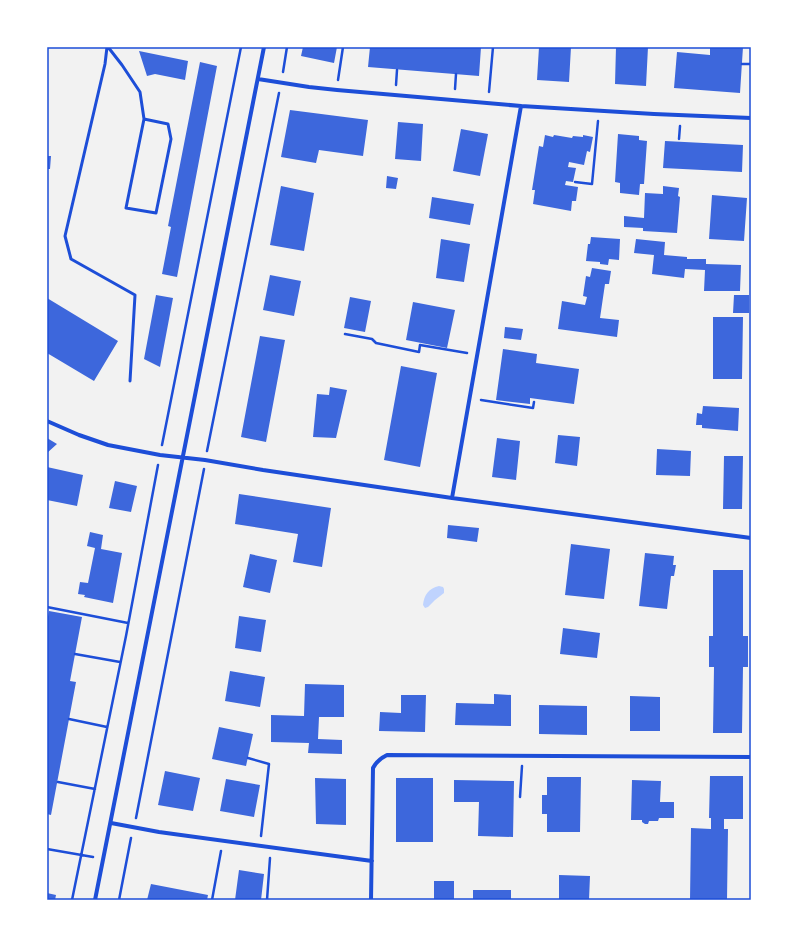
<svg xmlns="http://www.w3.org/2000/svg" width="798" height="947" font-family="'Roboto Condensed',sans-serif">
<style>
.water{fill:#bfd3fe}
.building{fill:#3d67dc}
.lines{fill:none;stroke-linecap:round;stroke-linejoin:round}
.path{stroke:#1d4ed8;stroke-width:2.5}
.service{stroke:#1d4ed8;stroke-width:3}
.minor{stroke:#1d4ed8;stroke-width:4}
.neatline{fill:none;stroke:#1d4ed8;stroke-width:1.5}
</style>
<rect width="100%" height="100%" fill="#f2f2f2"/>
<path class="water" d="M 439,586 L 443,587 L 444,589 L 444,593 L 435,600 L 428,607 L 425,608 L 423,605 C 424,595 429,588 439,586 Z"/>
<path class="building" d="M 303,47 L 337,47 L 334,63 L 301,56 Z
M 370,47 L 481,47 L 479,76 L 368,67 Z
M 539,47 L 571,47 L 569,82 L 537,80 Z
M 616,47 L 648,47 L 646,86 L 615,84 Z
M 710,47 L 743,47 L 740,93 L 674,88 L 677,52 L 710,55 Z
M 139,51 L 188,61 L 185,80 L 155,74 L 147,76 Z
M 200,62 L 217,66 L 177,277 L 162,274 L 171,227 L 168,226 Z
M 290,110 L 368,120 L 363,156 L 319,150 L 316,163 L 281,157 Z
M 398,122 L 423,124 L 421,161 L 395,159 Z
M 461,129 L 488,134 L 480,176 L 453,171 Z
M 618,134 L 639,136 L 639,140 L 647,141 L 644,184 L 640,184 L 639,195 L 620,193 L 620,183 L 615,182 Z
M 545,135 L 553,137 L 554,135 L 572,138 L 573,136 L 583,137 L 583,135 L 593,137 L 590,152 L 587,151 L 584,165 L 569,162 L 568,167 L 576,168 L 573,182 L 566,181 L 565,185 L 578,187 L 576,201 L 572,201 L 571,211 L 533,204 L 535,190 L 532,190 L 539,146 L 543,147 Z
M 665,141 L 743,145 L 742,172 L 663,168 Z
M 47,156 L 51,156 L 50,169 L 47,169 Z
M 387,176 L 398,178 L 396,189 L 386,188 Z
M 281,186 L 314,193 L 304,251 L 270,245 Z
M 663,186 L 679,188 L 678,196 L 680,197 L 677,233 L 643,231 L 643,228 L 624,227 L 624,216 L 644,218 L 645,193 L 663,194 Z
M 712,195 L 747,198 L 744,241 L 709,239 Z
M 432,197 L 474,204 L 470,225 L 429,218 Z
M 591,237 L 620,239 L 619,260 L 609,259 L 608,265 L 600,264 L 600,262 L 586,261 L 588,244 L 590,244 Z
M 441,239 L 470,244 L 464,282 L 436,278 Z
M 636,239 L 665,242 L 664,255 L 687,257 L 687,259 L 706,259 L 706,264 L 741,265 L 740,291 L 704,291 L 705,270 L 685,269 L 684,278 L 652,274 L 654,255 L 634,253 Z
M 592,268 L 611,271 L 609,284 L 605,284 L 600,318 L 619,320 L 617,337 L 558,329 L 562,301 L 585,305 L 587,297 L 583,296 L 586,276 L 590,277 Z
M 270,275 L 301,281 L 294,316 L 263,310 Z
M 156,295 L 173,298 L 160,367 L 144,359 Z
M 734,295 L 749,295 L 749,313 L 733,313 Z
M 350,297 L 371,301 L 365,332 L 344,328 Z
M 47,298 L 118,341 L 94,381 L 47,353 Z
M 413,302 L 455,310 L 447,348 L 406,340 Z
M 713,317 L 743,317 L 742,379 L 713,379 Z
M 505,327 L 523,329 L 521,340 L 504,338 Z
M 260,336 L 285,340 L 266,442 L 241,437 Z
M 503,349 L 537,354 L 536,363 L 579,369 L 574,404 L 530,398 L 530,404 L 496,400 Z
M 401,366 L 437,373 L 420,467 L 384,460 Z
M 330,387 L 347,390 L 336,438 L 313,437 L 317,394 L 329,395 Z
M 703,406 L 739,408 L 738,431 L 702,428 L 702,425 L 696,425 L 697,413 L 702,414 Z
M 558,435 L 580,437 L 577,466 L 555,463 Z
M 47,438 L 57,444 L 47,453 Z
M 497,438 L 520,441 L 516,480 L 492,477 Z
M 657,449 L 691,451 L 690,476 L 656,475 Z
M 724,456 L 743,456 L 742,509 L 723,509 Z
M 47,467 L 83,475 L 77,506 L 47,500 Z
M 115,481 L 137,486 L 131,512 L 109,508 Z
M 239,494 L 331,508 L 322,567 L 293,562 L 298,534 L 235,524 Z
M 448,525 L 479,528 L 477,542 L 447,538 Z
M 90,532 L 103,535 L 101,549 L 122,553 L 113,603 L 84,597 L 85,595 L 78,594 L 80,582 L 88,583 L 95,548 L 87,546 Z
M 571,544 L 610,549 L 604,599 L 565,595 Z
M 645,553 L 674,556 L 673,565 L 676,565 L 674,576 L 671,576 L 667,609 L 639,606 Z
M 250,554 L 277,560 L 270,593 L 243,587 Z
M 713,570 L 743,570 L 743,636 L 748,636 L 748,667 L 743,667 L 742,733 L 713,733 L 714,667 L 709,667 L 709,636 L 713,636 Z
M 49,611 L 82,617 L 70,681 L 76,682 L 51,815 L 47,814 L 47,622 Z
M 239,616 L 266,620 L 261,652 L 235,648 Z
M 563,628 L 600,633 L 597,658 L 560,654 Z
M 230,671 L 265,677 L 260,707 L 225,701 Z
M 305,684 L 344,685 L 344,717 L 319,717 L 318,739 L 342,740 L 342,754 L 308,753 L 309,743 L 271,742 L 271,715 L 304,716 Z
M 494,694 L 511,695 L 511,726 L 455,725 L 456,703 L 494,704 Z
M 401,695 L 426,695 L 425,732 L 379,731 L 380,712 L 401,713 Z
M 630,696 L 660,697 L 660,731 L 630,731 Z
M 539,705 L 587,706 L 587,735 L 539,734 Z
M 219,727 L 253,734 L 246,766 L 212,759 Z
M 165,771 L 200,778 L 193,811 L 158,805 Z
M 710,776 L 743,776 L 743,819 L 724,819 L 724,829 L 728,829 L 727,900 L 690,900 L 691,828 L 711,829 L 711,818 L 709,818 Z
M 547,777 L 581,777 L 580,832 L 547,832 L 547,814 L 542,814 L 542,795 L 547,795 Z
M 315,778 L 346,779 L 346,825 L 316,824 Z
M 396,778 L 433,778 L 433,842 L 396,842 Z
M 226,779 L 260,785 L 254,817 L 220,811 Z
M 454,780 L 514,781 L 513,837 L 478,836 L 479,802 L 454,802 Z
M 632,780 L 661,781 L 660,802 L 674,802 L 674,818 L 659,818 L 658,821 L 649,821 L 648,824 L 645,824 L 642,822 L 642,820 L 631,820 Z
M 239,870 L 264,874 L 261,900 L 235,900 Z
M 559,875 L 590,876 L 589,900 L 559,900 Z
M 434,881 L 454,881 L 454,900 L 434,900 Z
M 151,884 L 208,895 L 207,900 L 147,900 Z
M 473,890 L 511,890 L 511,900 L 473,900 Z
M 47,893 L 56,895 L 55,900 L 47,900 Z"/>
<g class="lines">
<path class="path" d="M 742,64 L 751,64
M 283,72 L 287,47
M 338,80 L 343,47
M 396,85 L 397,70
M 455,89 L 456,74
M 489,92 L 493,47
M 679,139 L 680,126
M 575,182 L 592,184 L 598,121
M 345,334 L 372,339 L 376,343 L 419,352 L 420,345 L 467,353
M 481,400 L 533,408 L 534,402
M 162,445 L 241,47
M 207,451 L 279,93
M 47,607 L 128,623
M 75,654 L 120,662
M 69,719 L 107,727
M 248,758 L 269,764 L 261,836
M 58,782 L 95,789
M 520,797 L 522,766
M 136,818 L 204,469
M 47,849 L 93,857
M 72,900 L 126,636 L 158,465
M 119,900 L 131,838
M 212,900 L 221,851
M 267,900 L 270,858"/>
<path class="service" d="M 107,47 L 105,64 L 65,236 L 71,259 L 135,295 L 130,381
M 108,47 L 122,65 L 140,92 L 144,119 L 126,208 L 156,213 L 171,139 L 168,124 L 144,119"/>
<path class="minor" d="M 258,79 L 309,87 L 337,90 L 521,106 L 654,114 L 751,118
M 47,421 L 79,435 L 108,445 L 160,455 L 205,460 L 263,470 L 452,498 L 751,538
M 452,498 L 521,106
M 111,823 L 159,832 L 372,861
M 95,900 C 152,616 207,331 264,47
M 371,900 L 373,768 C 376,762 381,758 387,755 L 751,757"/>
</g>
<rect width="798" height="947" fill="none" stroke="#ffffff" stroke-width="96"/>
<rect x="48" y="48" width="702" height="851" class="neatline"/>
</svg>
